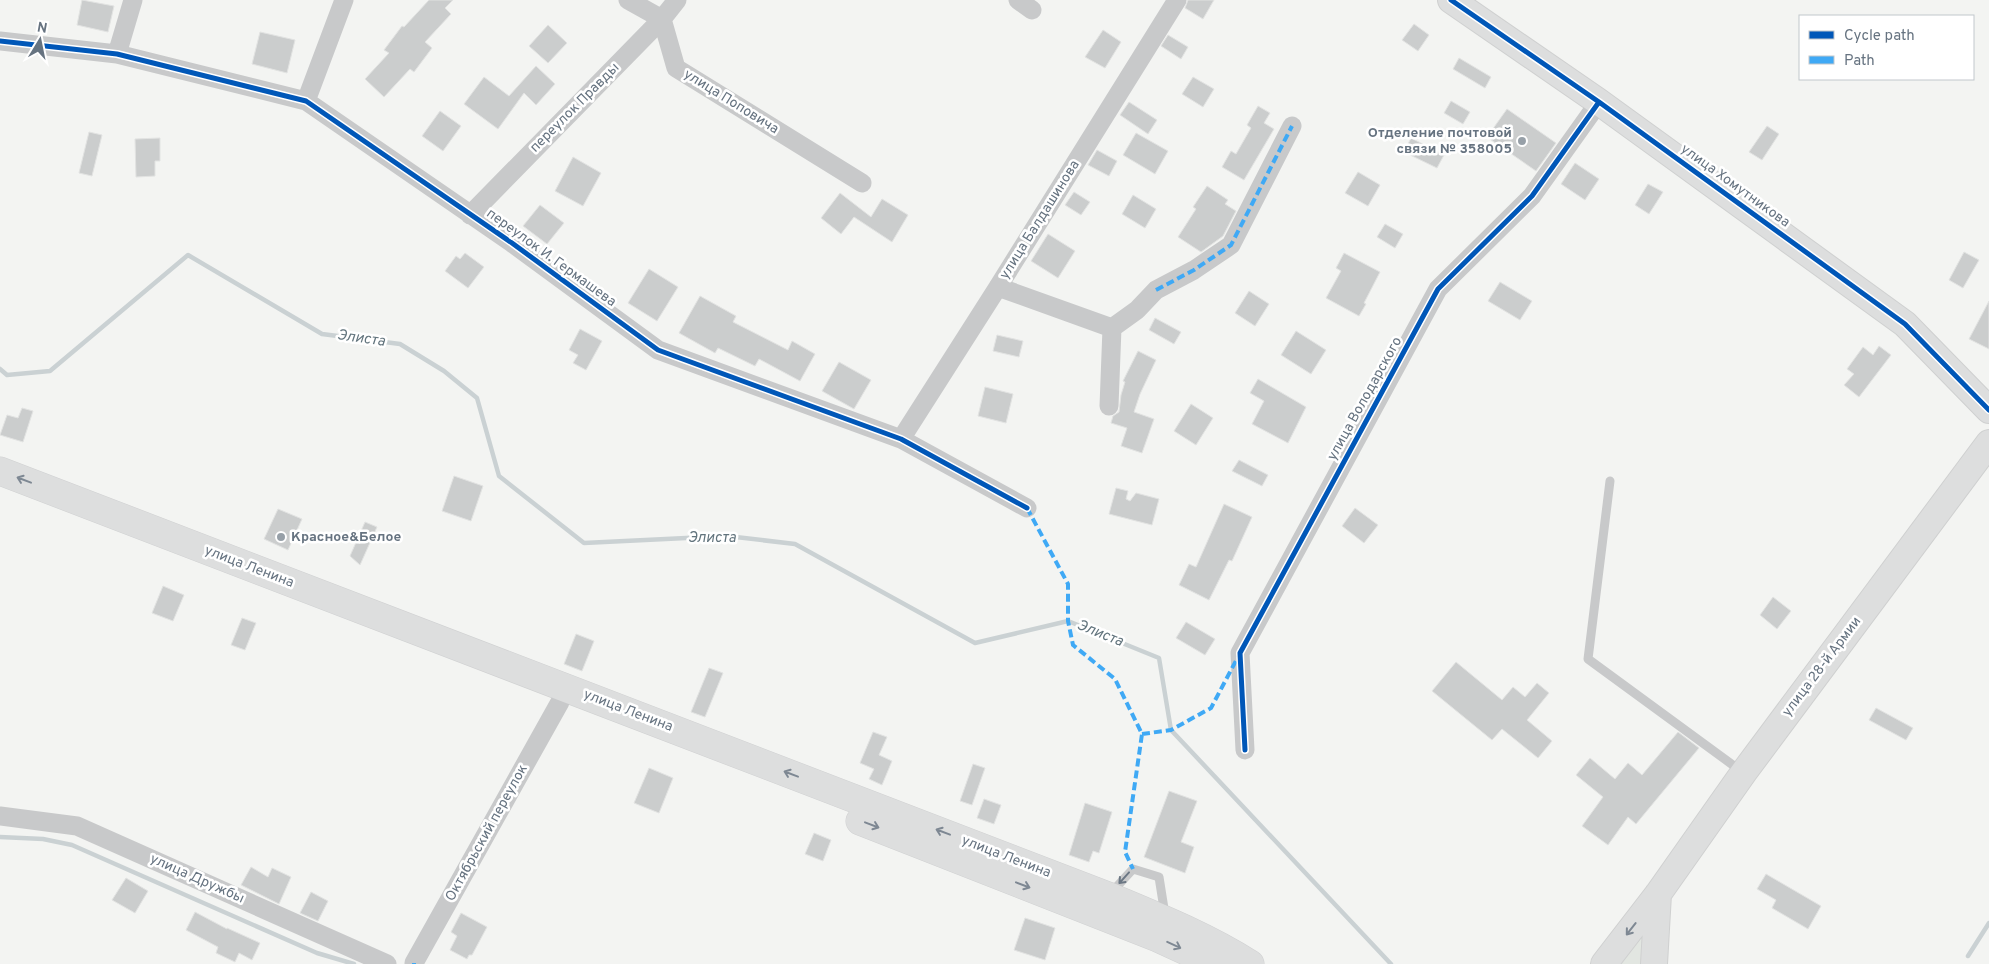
<svg xmlns="http://www.w3.org/2000/svg" width="1989" height="964" font-family="Overpass,sans-serif">
<style>
.green{fill:#e2e6e1}
.lines{fill:none;stroke-linecap:round;stroke-linejoin:round}
.stream{stroke:#cad1d3;stroke-width:4.5}
.building{fill:#cbcdcd;stroke:#e2e3e2}
.secondary-casing{stroke:#cfd0d0;stroke-width:28}
.primary-casing{stroke:#d0d1d2;stroke-width:29}
.lane{stroke:#c8c9ca;stroke-width:9}
.street{stroke:#c8c9ca;stroke-width:19}
.secondary{stroke:#dddede;stroke-width:26}
.primary{stroke:#dddede;stroke-width:28}
.quiet{stroke:#3fa9f5;stroke-width:4;stroke-dasharray:8 4;stroke-linecap:butt}
.cycleway-casing{stroke:#fff;stroke-width:8}
.cycleway{stroke:#0057b8;stroke-width:5}
.oneway{stroke:#7e8893}
.oneway2{stroke:#6b7784}
.poi-dot{fill:#97a0a8;stroke:#fff;stroke-width:2}
.labels{text-anchor:middle;dominant-baseline:central;stroke-width:5;stroke-linejoin:round;paint-order:stroke}
.street-label{font-size:14px;fill:#667380;stroke:#fff}
.poi-label{font-size:14px;font-weight:bold;fill:#667380;stroke:#fff;text-anchor:end}
.water-label{font-size:15px;font-style:italic;fill:#62747d;stroke:#fff}
</style>
<rect width="100%" height="100%" fill="#f3f4f2"/>
<path class="green" d="M 1646,930 L 1645,964 L 1621,964 Z"/>
<g class="lines">
<path class="stream" d="M 0,369 L 7,375 L 50,371 L 188,255 L 322,334 L 400,344 L 444,371 L 477,398 L 499,476 L 584,543 L 727,536 L 795,544 L 975,643 L 1068,621 L 1159,658 L 1171,730 L 1391,964
M 0,837 L 43,839 L 72,845 L 317,953 L 354,964
M 1968,956 L 1989,923"/>
</g>
<path class="building" d="M 82,0 L 114,6 L 108,32 L 77,25 Z
M 429,0 L 453,0 L 445,8 L 451,14 L 425,42 L 432,48 L 414,72 L 410,69 L 384,97 L 365,79 L 389,53 L 384,50 L 402,26 L 404,27 Z
M 1188,0 L 1214,0 L 1203,19 L 1185,8 Z
M 1414,24 L 1429,35 L 1418,51 L 1402,40 Z
M 548,25 L 567,43 L 548,63 L 529,46 Z
M 1103,30 L 1121,42 L 1105,68 L 1085,57 Z
M 260,32 L 295,40 L 287,73 L 252,64 Z
M 1168,35 L 1188,47 L 1181,59 L 1161,46 Z
M 1459,58 L 1491,77 L 1485,88 L 1453,69 Z
M 536,66 L 555,84 L 536,105 L 524,93 L 498,129 L 464,104 L 484,77 L 509,96 Z
M 1193,77 L 1214,89 L 1203,107 L 1182,94 Z
M 1451,101 L 1470,112 L 1463,124 L 1444,113 Z
M 1129,102 L 1157,120 L 1148,134 L 1120,115 Z
M 1258,106 L 1270,113 L 1264,123 L 1274,129 L 1244,180 L 1222,167 L 1231,151 L 1236,154 L 1251,128 L 1247,125 Z
M 1507,109 L 1556,143 L 1536,171 L 1487,137 Z
M 440,111 L 461,126 L 443,151 L 422,136 Z
M 1767,126 L 1779,134 L 1762,160 L 1749,152 Z
M 89,132 L 102,135 L 92,176 L 79,173 Z
M 1136,133 L 1168,151 L 1155,174 L 1123,155 Z
M 160,138 L 160,161 L 155,161 L 155,176 L 136,177 L 135,139 Z
M 1411,138 L 1444,155 L 1437,168 L 1404,152 Z
M 1097,150 L 1117,161 L 1109,176 L 1088,165 Z
M 573,157 L 601,173 L 583,206 L 555,191 Z
M 1575,163 L 1599,179 L 1585,200 L 1561,184 Z
M 1358,172 L 1380,185 L 1368,206 L 1345,193 Z
M 1648,184 L 1663,192 L 1649,214 L 1635,205 Z
M 1207,186 L 1228,200 L 1225,204 L 1236,211 L 1223,236 L 1201,252 L 1178,237 L 1196,209 L 1193,207 Z
M 1074,192 L 1090,202 L 1081,215 L 1065,205 Z
M 840,193 L 871,217 L 882,199 L 908,215 L 892,242 L 854,217 L 841,234 L 821,218 Z
M 1133,195 L 1156,209 L 1145,228 L 1122,214 Z
M 540,205 L 564,223 L 547,244 L 523,226 Z
M 1385,224 L 1403,234 L 1395,248 L 1377,237 Z
M 1048,234 L 1075,251 L 1058,278 L 1031,261 Z
M 1964,252 L 1979,260 L 1963,288 L 1949,280 Z
M 465,253 L 484,267 L 468,288 L 445,271 L 456,256 L 460,259 Z
M 1344,253 L 1380,272 L 1364,303 L 1366,304 L 1359,316 L 1326,298 L 1341,271 L 1336,268 Z
M 649,269 L 678,287 L 657,321 L 628,303 Z
M 1500,282 L 1532,301 L 1520,320 L 1488,301 Z
M 1249,291 L 1269,304 L 1255,326 L 1235,313 Z
M 700,296 L 736,316 L 733,322 L 788,350 L 792,341 L 815,354 L 800,381 L 759,359 L 755,366 L 718,348 L 715,353 L 679,333 Z
M 1989,301 L 1989,349 L 1969,339 Z
M 1155,318 L 1181,332 L 1174,344 L 1149,330 Z
M 580,329 L 602,341 L 586,370 L 573,363 L 578,355 L 569,350 Z
M 1296,331 L 1326,350 L 1311,374 L 1281,355 Z
M 997,335 L 1023,341 L 1019,357 L 993,351 Z
M 1879,346 L 1891,355 L 1859,397 L 1844,385 L 1854,374 L 1847,369 L 1863,347 L 1873,355 Z
M 1138,351 L 1156,360 L 1140,394 L 1134,412 L 1154,419 L 1142,453 L 1121,446 L 1127,428 L 1111,423 L 1113,416 L 1119,412 L 1121,395 L 1125,382 L 1123,381 Z
M 839,362 L 871,380 L 854,409 L 822,391 Z
M 1258,379 L 1306,407 L 1288,443 L 1252,424 L 1264,401 L 1250,393 Z
M 985,387 L 1013,394 L 1006,423 L 978,416 Z
M 1191,404 L 1213,418 L 1196,445 L 1174,431 Z
M 22,408 L 33,411 L 23,442 L 0,435 L 7,415 L 18,418 Z
M 1239,460 L 1268,475 L 1262,486 L 1232,471 Z
M 454,476 L 483,486 L 471,521 L 442,511 Z
M 1116,488 L 1128,491 L 1126,499 L 1130,501 L 1136,493 L 1159,499 L 1152,525 L 1109,514 Z
M 1224,504 L 1252,517 L 1232,561 L 1229,560 L 1209,600 L 1179,585 L 1189,564 L 1196,567 Z
M 1355,508 L 1378,525 L 1364,543 L 1342,526 Z
M 278,509 L 302,519 L 288,550 L 264,539 Z
M 365,522 L 377,527 L 360,565 L 350,556 Z
M 163,586 L 184,595 L 173,621 L 152,613 Z
M 1773,597 L 1791,611 L 1777,629 L 1760,615 Z
M 242,618 L 256,623 L 245,650 L 231,645 Z
M 1186,622 L 1215,639 L 1205,655 L 1176,638 Z
M 576,634 L 594,641 L 582,671 L 564,664 Z
M 1456,662 L 1502,700 L 1513,687 L 1525,697 L 1537,683 L 1549,693 L 1527,720 L 1552,741 L 1538,758 L 1502,729 L 1492,740 L 1432,691 Z
M 709,668 L 723,673 L 705,717 L 691,712 Z
M 1876,708 L 1913,728 L 1906,740 L 1869,720 Z
M 873,732 L 887,737 L 879,755 L 892,761 L 882,785 L 869,779 L 874,769 L 860,763 Z
M 1678,732 L 1699,748 L 1636,824 L 1628,817 L 1608,845 L 1582,826 L 1603,797 L 1576,775 L 1590,758 L 1615,779 L 1628,763 L 1642,775 Z
M 973,764 L 985,768 L 972,805 L 960,801 Z
M 649,768 L 673,778 L 659,813 L 634,803 Z
M 1169,791 L 1197,801 L 1181,842 L 1194,847 L 1185,873 L 1144,857 Z
M 984,799 L 1001,805 L 994,824 L 977,818 Z
M 1085,803 L 1112,812 L 1099,853 L 1093,851 L 1089,862 L 1069,855 Z
M 814,833 L 831,840 L 823,861 L 805,854 Z
M 251,867 L 268,877 L 272,868 L 291,877 L 279,904 L 241,885 Z
M 1766,874 L 1821,906 L 1808,929 L 1772,908 L 1776,900 L 1757,889 Z
M 126,878 L 148,891 L 135,913 L 112,900 Z
M 311,892 L 328,901 L 318,921 L 300,913 Z
M 195,912 L 227,929 L 227,928 L 260,943 L 252,960 L 239,953 L 235,962 L 216,953 L 218,947 L 186,930 Z
M 461,913 L 487,927 L 472,955 L 469,955 L 467,959 L 450,950 L 457,936 L 451,932 Z
M 1025,918 L 1055,928 L 1045,960 L 1014,950 Z"/>
<g class="lines">
<defs>
<path id="secondary" d="M 1451,0 L 1599,102 L 1905,324 L 1989,410
M 1604,964 L 1658,894 L 1744,772 L 1989,443
M 1654,964 L 1658,894"/>
<path id="primary" d="M 0,471 L 1108,896 C 1156,916 1206,936 1250,964
M 860,821 L 1158,938 L 1212,963"/>
</defs>
<use href="#secondary" class="secondary-casing"/>
<use href="#primary" class="primary-casing"/>
<path class="lane" d="M 1610,481 L 1588,659 L 1741,771
M 1110,894 L 1133,869 L 1159,877 L 1165,915"/>
<path class="street" d="M 628,0 L 662,19 L 676,68 L 862,183
M 1018,0 L 1032,10
M 0,41 L 117,54 L 306,101 L 512,243 L 658,350 L 901,439 L 1027,508
M 117,54 L 133,0
M 306,101 L 344,0
M 470,215 L 662,19 L 677,0
M 998,287 L 1112,328 L 1137,310 L 1156,290 L 1194,270 L 1231,245 L 1292,126
M 1109,406 L 1112,328
M 901,439 L 998,287 L 1177,0
M 1245,750 L 1240,653 L 1438,289 L 1532,196 L 1599,102
M 0,816 L 77,826 L 387,964
M 414,963 L 560,702"/>
<use href="#secondary" class="secondary"/>
<use href="#primary" class="primary"/>
<path class="quiet" d="M 1156,290 L 1194,270 L 1231,245 L 1292,126
M 1027,508 L 1068,584 L 1068,621 L 1073,645 L 1115,679 L 1142,734 L 1125,852 L 1133,869
M 1142,734 L 1171,730 L 1211,708 L 1239,655
M 414,964 L 414,963"/>
<defs>
<path id="cycleway" d="M 1451,0 L 1599,102 L 1905,324 L 1989,410
M 0,41 L 117,54 L 306,101 L 512,243 L 658,350 L 901,439 L 1027,508
M 1245,750 L 1240,653 L 1438,289 L 1532,196 L 1599,102"/>
</defs>
<use href="#cycleway" class="cycleway-casing"/>
<use href="#cycleway" class="cycleway"/>
</g>
<defs><path id="oneway-shaft" d="M-6 0H5M1.5-3L5.5 0L1.5 3" fill="none" stroke-width="1.6" stroke-linecap="round" stroke-linejoin="round" transform="scale(1.25)"/></defs>
<g class="oneway">
<use href="#oneway-shaft" transform="translate(24 480) rotate(-159)"/>
<use href="#oneway-shaft" transform="translate(791 774) rotate(-159)"/>
<use href="#oneway-shaft" transform="translate(872 825) rotate(21)"/>
<use href="#oneway-shaft" transform="translate(943 832) rotate(-159)"/>
<use href="#oneway-shaft" transform="translate(1023 885) rotate(21)"/>
<use href="#oneway-shaft" transform="translate(1631 929) rotate(128)"/>
<use href="#oneway-shaft" transform="translate(1174 945) rotate(25)"/>
</g>
<use class="oneway2" href="#oneway-shaft" transform="translate(1124 878) rotate(132)"/>
<g class="poi-dot">
<circle cx="1522" cy="141" r="5"/>
<circle cx="281" cy="537" r="5"/>
</g>
<g class="labels">
<g class="street-label">
<text transform="translate(731 102) rotate(32)">улица Поповича</text>
<text transform="translate(575 108) rotate(-45)">переулок Правды</text>
<text transform="translate(1735 186) rotate(36)">улица Хомутникова</text>
<text transform="translate(1040 220) rotate(-58)">улица Балдашинова</text>
<text transform="translate(551 258) rotate(36)">переулок И. Гермашева</text>
<text transform="translate(1365 399) rotate(-61)">улица Володарского</text>
<text transform="translate(249 567) rotate(21)">улица Ленина</text>
<text transform="translate(1822 667) rotate(-53)">улица 28-й Армии</text>
<text transform="translate(628 711) rotate(21)">улица Ленина</text>
<text transform="translate(487 833) rotate(-61)">Октябрьский переулок</text>
<text transform="translate(1006 857) rotate(21)">улица Ленина</text>
<text transform="translate(197 879) rotate(24)">улица Дружбы</text>
</g>
<g class="poi-label">
<text x="1512" y="133">Отделение почтовой<tspan x="1512" dy="16">связи № 358005</tspan></text>
<text x="291" y="537" text-anchor="start">Красное&amp;Белое</text>
</g>
<g class="water-label">
<text transform="translate(361 339) rotate(8)">Элиста</text>
<text x="712" y="538">Элиста</text>
<text transform="translate(1100 634) rotate(22)">Элиста</text>
</g>
</g>
<rect x="1799" y="15" width="175" height="65" fill="#ffffff" stroke="#c2c7cc"/>
<rect x="1809" y="31" width="25" height="8" fill="#0057b8" stroke="#c2c7cc"/>
<text x="1844" y="40" font-size="15" fill="#667380">Cycle path</text>
<rect x="1809" y="56" width="25" height="8" fill="#3fa9f5" stroke="#c2c7cc"/>
<text x="1844" y="65" font-size="15" fill="#667380">Path</text>
<g transform="translate(40 40) rotate(10)" stroke="#ffffff" stroke-width="4" paint-order="stroke">
<path d="M0-4L9 19L0 12L-9 19Z" fill="#667380"/>
<text y="-8" font-size="14" font-weight="bold" text-anchor="middle" fill="#667380">N</text>
</g>
</svg>
